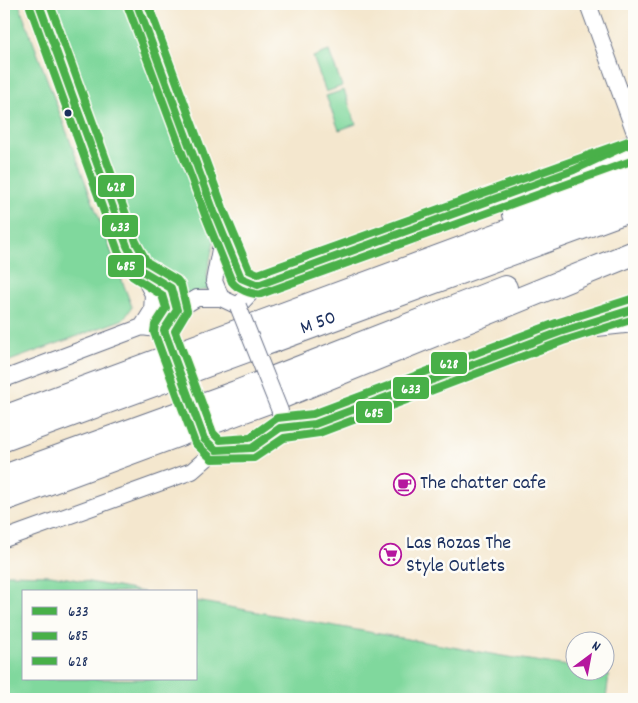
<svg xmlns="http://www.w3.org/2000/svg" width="638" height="703" font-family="Dekko,sans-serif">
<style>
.green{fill:#80d89d;stroke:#4e847e}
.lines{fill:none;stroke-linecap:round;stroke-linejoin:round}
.minor-casing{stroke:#676f85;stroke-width:18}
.highway-casing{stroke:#676f85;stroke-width:26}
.minor{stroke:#fff;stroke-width:16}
.highway{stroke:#fff;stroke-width:24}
.minor-bridge-casing{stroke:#676f85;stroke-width:18;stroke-linecap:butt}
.minor-bridge{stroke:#fff;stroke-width:16}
.bus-1-casing{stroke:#fdfcf7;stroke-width:11}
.bus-2-casing{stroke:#fdfcf7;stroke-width:11}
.bus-3-casing{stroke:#fdfcf7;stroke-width:11}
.bus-1{stroke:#48b048;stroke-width:8}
.bus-2{stroke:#48b048;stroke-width:8}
.bus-3{stroke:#48b048;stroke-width:8}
.bus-dot{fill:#1b2f5e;stroke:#fdfcf7;stroke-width:2}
.labels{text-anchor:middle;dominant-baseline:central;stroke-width:5;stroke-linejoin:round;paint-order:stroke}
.street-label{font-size:20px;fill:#1b2f5e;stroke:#fdfcf7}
.poi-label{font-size:20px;fill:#1b2f5e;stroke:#fdfcf7;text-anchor:start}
.line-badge{stroke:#fdfcf7;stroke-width:2}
.badge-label{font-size:14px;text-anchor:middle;font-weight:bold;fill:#fff}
</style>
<rect width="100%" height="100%" fill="#fdfcf7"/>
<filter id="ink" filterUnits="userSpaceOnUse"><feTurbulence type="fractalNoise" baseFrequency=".02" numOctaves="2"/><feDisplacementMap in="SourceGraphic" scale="10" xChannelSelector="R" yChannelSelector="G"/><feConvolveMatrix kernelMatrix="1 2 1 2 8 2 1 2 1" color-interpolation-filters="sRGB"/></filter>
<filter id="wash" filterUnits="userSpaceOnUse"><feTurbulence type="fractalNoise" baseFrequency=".0096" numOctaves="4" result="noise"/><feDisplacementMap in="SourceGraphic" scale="20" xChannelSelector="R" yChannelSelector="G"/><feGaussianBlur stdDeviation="1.12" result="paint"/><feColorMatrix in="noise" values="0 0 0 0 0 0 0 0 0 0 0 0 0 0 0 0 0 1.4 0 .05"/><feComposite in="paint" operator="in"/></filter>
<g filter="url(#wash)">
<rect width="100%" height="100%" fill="#f4e7ce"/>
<path class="green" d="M 4,4 L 19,4 L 132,307 L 124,319 L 4,363 Z
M 48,4 L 128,4 L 205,208 L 214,241 L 207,274 L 209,289 L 195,292 L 182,298 L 174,282 L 145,263 L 131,238 Z
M 329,51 L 342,86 L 326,92 L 313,57 Z
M 344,90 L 356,124 L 339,130 L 326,96 Z
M 8,574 L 51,575 L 144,592 L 24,592 L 24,679 L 196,679 L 196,601 L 502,656 L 575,667 L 576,670 L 595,671 L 609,674 L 606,699 L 4,699 L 4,576 Z"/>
</g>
<g filter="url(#ink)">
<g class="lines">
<defs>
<path id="minor" d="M 39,4 L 127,246 L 153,294 L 152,311 L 142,327
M 137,4 L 214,212 L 241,278 L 258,285
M 588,4 L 634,130
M 218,231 L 221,244 L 214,281 L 221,298
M 141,270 L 171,288 L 177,310
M 597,328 L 634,324
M 4,379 L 142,327 L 164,330 L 177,310 L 197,298 L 221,298 L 238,306 L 258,285 L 574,170 L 634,142
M 4,539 L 192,471 L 216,450 L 252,448 L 280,428 L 315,424 L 560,332 L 634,309"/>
<g id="highway">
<path d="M 515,214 L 634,160"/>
<path d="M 4,418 L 634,185"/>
<path id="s1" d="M 4,439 L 634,208"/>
<path d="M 4,477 L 236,393 L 505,288"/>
<path d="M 4,499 L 285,395 L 634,253"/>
</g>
</defs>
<use href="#minor" class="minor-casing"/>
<use href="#highway" class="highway-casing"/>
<use href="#minor" class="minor"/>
<use href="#highway" class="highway"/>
<defs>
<path id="minor-bridge" d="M 238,306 L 280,411 L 280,428
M 164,330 L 204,439 L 216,450"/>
</defs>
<use href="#minor-bridge" class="minor-bridge-casing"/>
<use href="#minor-bridge" class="minor-bridge"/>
<defs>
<path id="bus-1" d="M 39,4 L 127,246 L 139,269 L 171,288 L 177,310 L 164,330 L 204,439 L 216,450 L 252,448 L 280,428 L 315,424 L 560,332 L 634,309
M 137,4 L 214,212 L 241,278 L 258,285 L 574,170 L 634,142"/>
<path id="bus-2" d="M 30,7 L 118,251 L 132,276 L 162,295 L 166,308 L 155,325 L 154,332 L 195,443 L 212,459 L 254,458 L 284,438 L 319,433 L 563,341 L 634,319
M 128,7 L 205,215 L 232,282 C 237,289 252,295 261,294 L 634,160"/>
<path id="bus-3" d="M 50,4 L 136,242 L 147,262 L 177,280 L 181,285 L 187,311 L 175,331 L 213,433 L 220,440 L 249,438 L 277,418 L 313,414 L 556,323 L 631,299
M 148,4 L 223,208 L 249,270 L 258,274 L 631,140"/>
</defs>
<use href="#bus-1" class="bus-1-casing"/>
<use href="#bus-2" class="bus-2-casing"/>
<use href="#bus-3" class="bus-3-casing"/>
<use href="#bus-1" class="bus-1"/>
<use href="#bus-2" class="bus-2"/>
<use href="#bus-3" class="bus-3"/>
</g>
</g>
<defs>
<symbol id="cafe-ring" viewBox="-11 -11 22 22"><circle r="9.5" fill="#fdfcf7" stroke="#b5179e" stroke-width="1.5"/><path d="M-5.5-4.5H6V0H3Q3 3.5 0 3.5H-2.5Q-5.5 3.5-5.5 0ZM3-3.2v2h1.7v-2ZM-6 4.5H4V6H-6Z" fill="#b5179e"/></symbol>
<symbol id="supermarket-ring" viewBox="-11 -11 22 22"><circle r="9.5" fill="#fdfcf7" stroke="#b5179e" stroke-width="1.5"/><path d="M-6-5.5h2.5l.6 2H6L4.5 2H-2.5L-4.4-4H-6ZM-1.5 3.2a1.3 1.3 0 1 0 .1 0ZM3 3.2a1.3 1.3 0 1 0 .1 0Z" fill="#b5179e"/></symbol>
</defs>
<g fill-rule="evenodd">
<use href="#cafe-ring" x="392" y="472" width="25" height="25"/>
<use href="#supermarket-ring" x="378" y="542" width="25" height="25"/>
</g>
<circle class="bus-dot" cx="68" cy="113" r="4.5"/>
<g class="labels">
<g class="street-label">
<text stroke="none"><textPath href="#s1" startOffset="335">M 50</textPath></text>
</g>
<g class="poi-label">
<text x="420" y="484">The chatter cafe</text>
<text x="406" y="544">Las Rozas The<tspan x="406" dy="23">Style Outlets</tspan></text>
</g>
</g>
<g class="line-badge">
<rect x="97" y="174" width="38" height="24" rx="5" fill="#48b048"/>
<rect x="101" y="214" width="38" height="24" rx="5" fill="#48b048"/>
<rect x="107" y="254" width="38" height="24" rx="5" fill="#48b048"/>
<rect x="430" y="351" width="38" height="24" rx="5" fill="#48b048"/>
<rect x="392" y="376" width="38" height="24" rx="5" fill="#48b048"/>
<rect x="355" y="400" width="38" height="24" rx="5" fill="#48b048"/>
</g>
<g class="badge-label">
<text x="116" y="191">628</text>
<text x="120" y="231">633</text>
<text x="126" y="270">685</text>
<text x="449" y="368">628</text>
<text x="411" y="393">633</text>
<text x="374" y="417">685</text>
</g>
<rect width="638" height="703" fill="none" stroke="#fdfcf7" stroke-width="20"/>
<rect x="22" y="590" width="175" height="90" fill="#fdfcf7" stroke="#a3aaba"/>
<rect x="32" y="607" width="25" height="8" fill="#48b048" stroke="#a3aaba"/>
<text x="68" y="616" font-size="15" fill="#1b2f5e">633</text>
<rect x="32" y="632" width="25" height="8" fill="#48b048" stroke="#a3aaba"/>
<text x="68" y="640" font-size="15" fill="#1b2f5e">685</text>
<rect x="32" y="657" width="25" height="8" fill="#48b048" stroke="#a3aaba"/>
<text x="68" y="666" font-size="15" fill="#1b2f5e">628</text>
<g transform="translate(590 656) rotate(32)"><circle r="24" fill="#fdfcf7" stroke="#a3aaba"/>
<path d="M0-4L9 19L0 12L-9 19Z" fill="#b5179e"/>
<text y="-8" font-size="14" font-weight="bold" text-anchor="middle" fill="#1b2f5e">N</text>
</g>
</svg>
